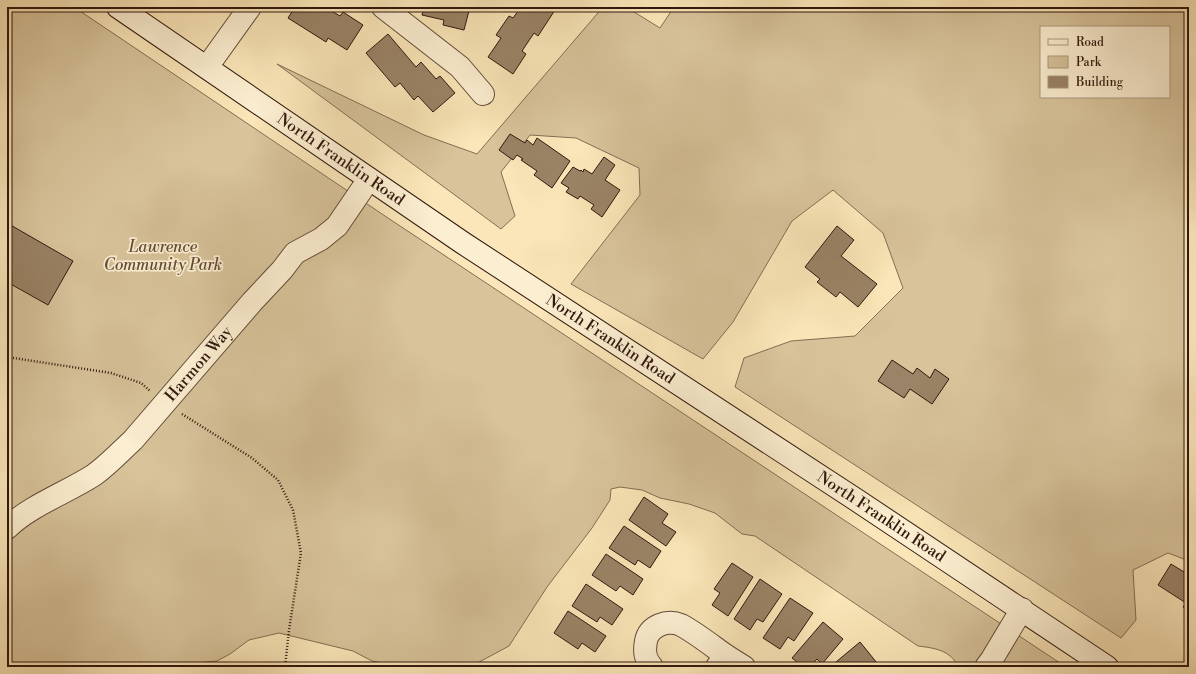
<svg xmlns="http://www.w3.org/2000/svg" width="1196" height="674" font-family="'Libre Bodoni',serif">
<style>
.green{fill:#d8c39b;stroke:#846d54;fill-rule:evenodd}
.building{fill:#9a8366;stroke:#31170e}
.lines{fill:none;stroke-linecap:round;stroke-linejoin:round}
.minor-casing{stroke:#634b38;stroke-width:24}
.secondary-casing{stroke:#31170e;stroke-width:24}
.path{stroke:#31170e;stroke-width:2.5;stroke-dasharray:1 2;stroke-linecap:butt}
.minor{stroke:#fcefd1;stroke-width:22}
.secondary{stroke:#fcefd1;stroke-width:22}
.labels{text-anchor:middle;dominant-baseline:central;stroke-width:3.5;stroke-linejoin:round;paint-order:stroke}
.street-label{font-size:16px;fill:#31170e;stroke:#fcefd1}
.park-label{font-size:16px;font-style:italic;fill:#634b38;stroke:#fcefd1}
</style>
<rect width="100%" height="100%" fill="#fae6b8"/>
<filter id="stains"><feTurbulence type="fractalNoise" baseFrequency=".005" numOctaves="4"/><feColorMatrix values="0 0 0 0 .2 0 0 0 0 .09 0 0 0 0 .02 0 0 0 .5 -.17"/></filter>
<radialGradient id="worn" r=".72"><stop offset=".6" stop-color="#630" stop-opacity="0"/><stop offset="1" stop-color="#630" stop-opacity=".3"/></radialGradient>
<path class="green" d="M 7,7 L 74,7 L 388,218 L 1066,667 L 958,667 C 951,650 934,648 918,646 L 755,536 L 742,534 L 715,513 L 689,504 L 660,498 L 642,490 L 620,487 L 611,489 L 610,500 L 592,528 L 547,587 L 509,646 L 470,667 L 403,667 L 372,661 L 353,651 L 279,633 L 249,640 L 230,654 L 217,661 L 164,666 L 123,663 L 117,667 L 7,667 Z
M 603,7 L 626,7 L 660,28 L 674,7 L 1189,7 L 1188,171 L 1189,176 L 1189,561 L 1168,553 L 1133,570 L 1136,620 L 1121,638 L 735,387 L 744,358 L 791,341 L 855,336 L 903,288 L 883,233 L 833,190 L 792,221 L 733,322 L 703,359 L 571,284 L 640,195 L 639,168 L 576,138 L 530,135 L 501,172 L 515,216 L 501,229 L 277,64 L 424,135 L 477,154 ZM 1041,27 L 1169,27 L 1169,97 L 1041,97 Z"/>
<path class="building" d="M 295,7 L 325,7 L 340,16 L 343,12 L 363,25 L 347,50 L 328,38 L 326,42 L 288,18 Z
M 424,7 L 470,7 L 464,30 L 443,25 L 444,20 L 422,15 Z
M 521,7 L 557,7 L 538,36 L 534,33 L 522,51 L 526,54 L 513,74 L 488,57 L 501,38 L 496,35 L 509,16 L 513,18 Z
M 388,34 L 416,67 L 421,62 L 436,79 L 440,76 L 455,93 L 433,112 L 418,96 L 414,100 L 400,83 L 395,87 L 366,53 Z
M 510,134 L 525,143 L 527,140 L 533,145 L 537,138 L 570,161 L 552,188 L 534,175 L 537,171 L 521,160 L 523,159 L 517,155 L 513,160 L 499,150 Z
M 604,157 L 615,165 L 605,180 L 620,190 L 602,217 L 591,209 L 594,205 L 580,196 L 578,199 L 566,192 L 569,188 L 561,183 L 573,167 L 580,171 L 581,170 L 583,172 L 584,169 L 592,174 Z
M 7,223 L 73,261 L 48,305 L 7,282 Z
M 837,226 L 854,240 L 841,256 L 877,284 L 858,307 L 840,292 L 836,297 L 817,282 L 820,279 L 805,267 Z
M 892,360 L 913,374 L 917,368 L 930,378 L 935,369 L 949,379 L 932,404 L 910,389 L 904,398 L 878,381 Z
M 644,497 L 668,514 L 662,523 L 676,532 L 666,546 L 629,520 Z
M 624,526 L 661,551 L 650,568 L 638,560 L 635,565 L 609,548 Z
M 606,554 L 643,579 L 633,595 L 620,586 L 616,591 L 592,575 Z
M 732,563 L 753,577 L 728,616 L 712,605 L 720,593 L 714,589 Z
M 1171,564 L 1189,575 L 1189,610 L 1183,607 L 1186,603 L 1158,585 Z
M 760,579 L 782,594 L 763,622 L 757,619 L 750,630 L 734,619 Z
M 586,584 L 623,609 L 612,625 L 600,617 L 597,622 L 572,606 Z
M 790,598 L 813,613 L 794,641 L 788,637 L 780,649 L 763,638 Z
M 568,611 L 606,636 L 595,652 L 582,643 L 578,649 L 554,633 Z
M 823,622 L 843,639 L 822,664 L 817,659 L 810,667 L 803,667 L 792,658 Z
M 860,642 L 877,663 L 873,667 L 830,667 Z
M 141,662 L 143,667 L 127,667 Z
M 587,662 L 594,667 L 583,667 Z"/>
<g class="lines">
<defs>
<g id="minor">
<path d="M 383,7 L 460,67 L 483,94"/>
<path d="M 207,67 L 250,7"/>
<path id="s1" d="M 7,528 C 31,505 66,493 94,475 C 108,465 120,452 133,440 L 252,302 L 282,270 L 295,253 L 321,239 L 337,226 L 369,179"/>
<path d="M 725,655 L 744,667"/>
<path d="M 652,667 C 645,659 644,652 646,641 C 649,626 667,619 681,625 C 696,633 711,645 725,655 L 717,667"/>
<path d="M 986,667 L 992,659 L 1022,609"/>
</g>
<g id="secondary">
<path id="s2" d="M 118,7 L 463,243 L 855,499 L 1107,667"/>
</g>
</defs>
<use href="#minor" class="minor-casing"/>
<use href="#secondary" class="secondary-casing"/>
<path class="path" d="M 7,357 L 111,373 L 141,383 L 150,391
M 182,414 L 252,458 L 278,480 L 293,510 L 301,553 L 289,630 L 285,667"/>
<use href="#minor" class="minor"/>
<use href="#secondary" class="secondary"/>
</g>
<g class="labels">
<g class="street-label">
<text stroke="none"><textPath href="#s2" startOffset="270">North Franklin Road</textPath></text>
<text stroke="none"><textPath href="#s2" startOffset="594">North Franklin Road</textPath></text>
<text stroke="none"><textPath href="#s1" startOffset="255">Harmon Way</textPath></text>
<text stroke="none"><textPath href="#s2" startOffset="918">North Franklin Road</textPath></text>
</g>
<g class="park-label">
<text x="163" y="247">Lawrence<tspan x="163" dy="18">Community Park</tspan></text>
</g>
</g>
<rect width="1196" height="674" fill="none" stroke="#fae6b8" stroke-width="24"/>
<rect x="8" y="8" width="1180" height="658" fill="none" stroke="#31170e" stroke-width="2"/>
<rect x="12" y="12" width="1172" height="650" fill="none" stroke="#31170e"/>
<rect x="1040" y="26" width="130" height="72" fill="#fcefd1" stroke="#ab9983"/>
<rect x="1048" y="39" width="20" height="6" fill="#fcefd1" stroke="#ab9983"/>
<text x="1076" y="46" font-size="12" fill="#31170e">Road</text>
<rect x="1048" y="56" width="20" height="12" fill="#d8c39b" stroke="#ab9983"/>
<text x="1076" y="66" font-size="12" fill="#31170e">Park</text>
<rect x="1048" y="76" width="20" height="12" fill="#9a8366" stroke="#ab9983"/>
<text x="1076" y="86" font-size="12" fill="#31170e">Building</text>
<rect width="100%" height="100%" filter="url(#stains)"/>
<rect width="100%" height="100%" fill="url(#worn)"/>
</svg>
